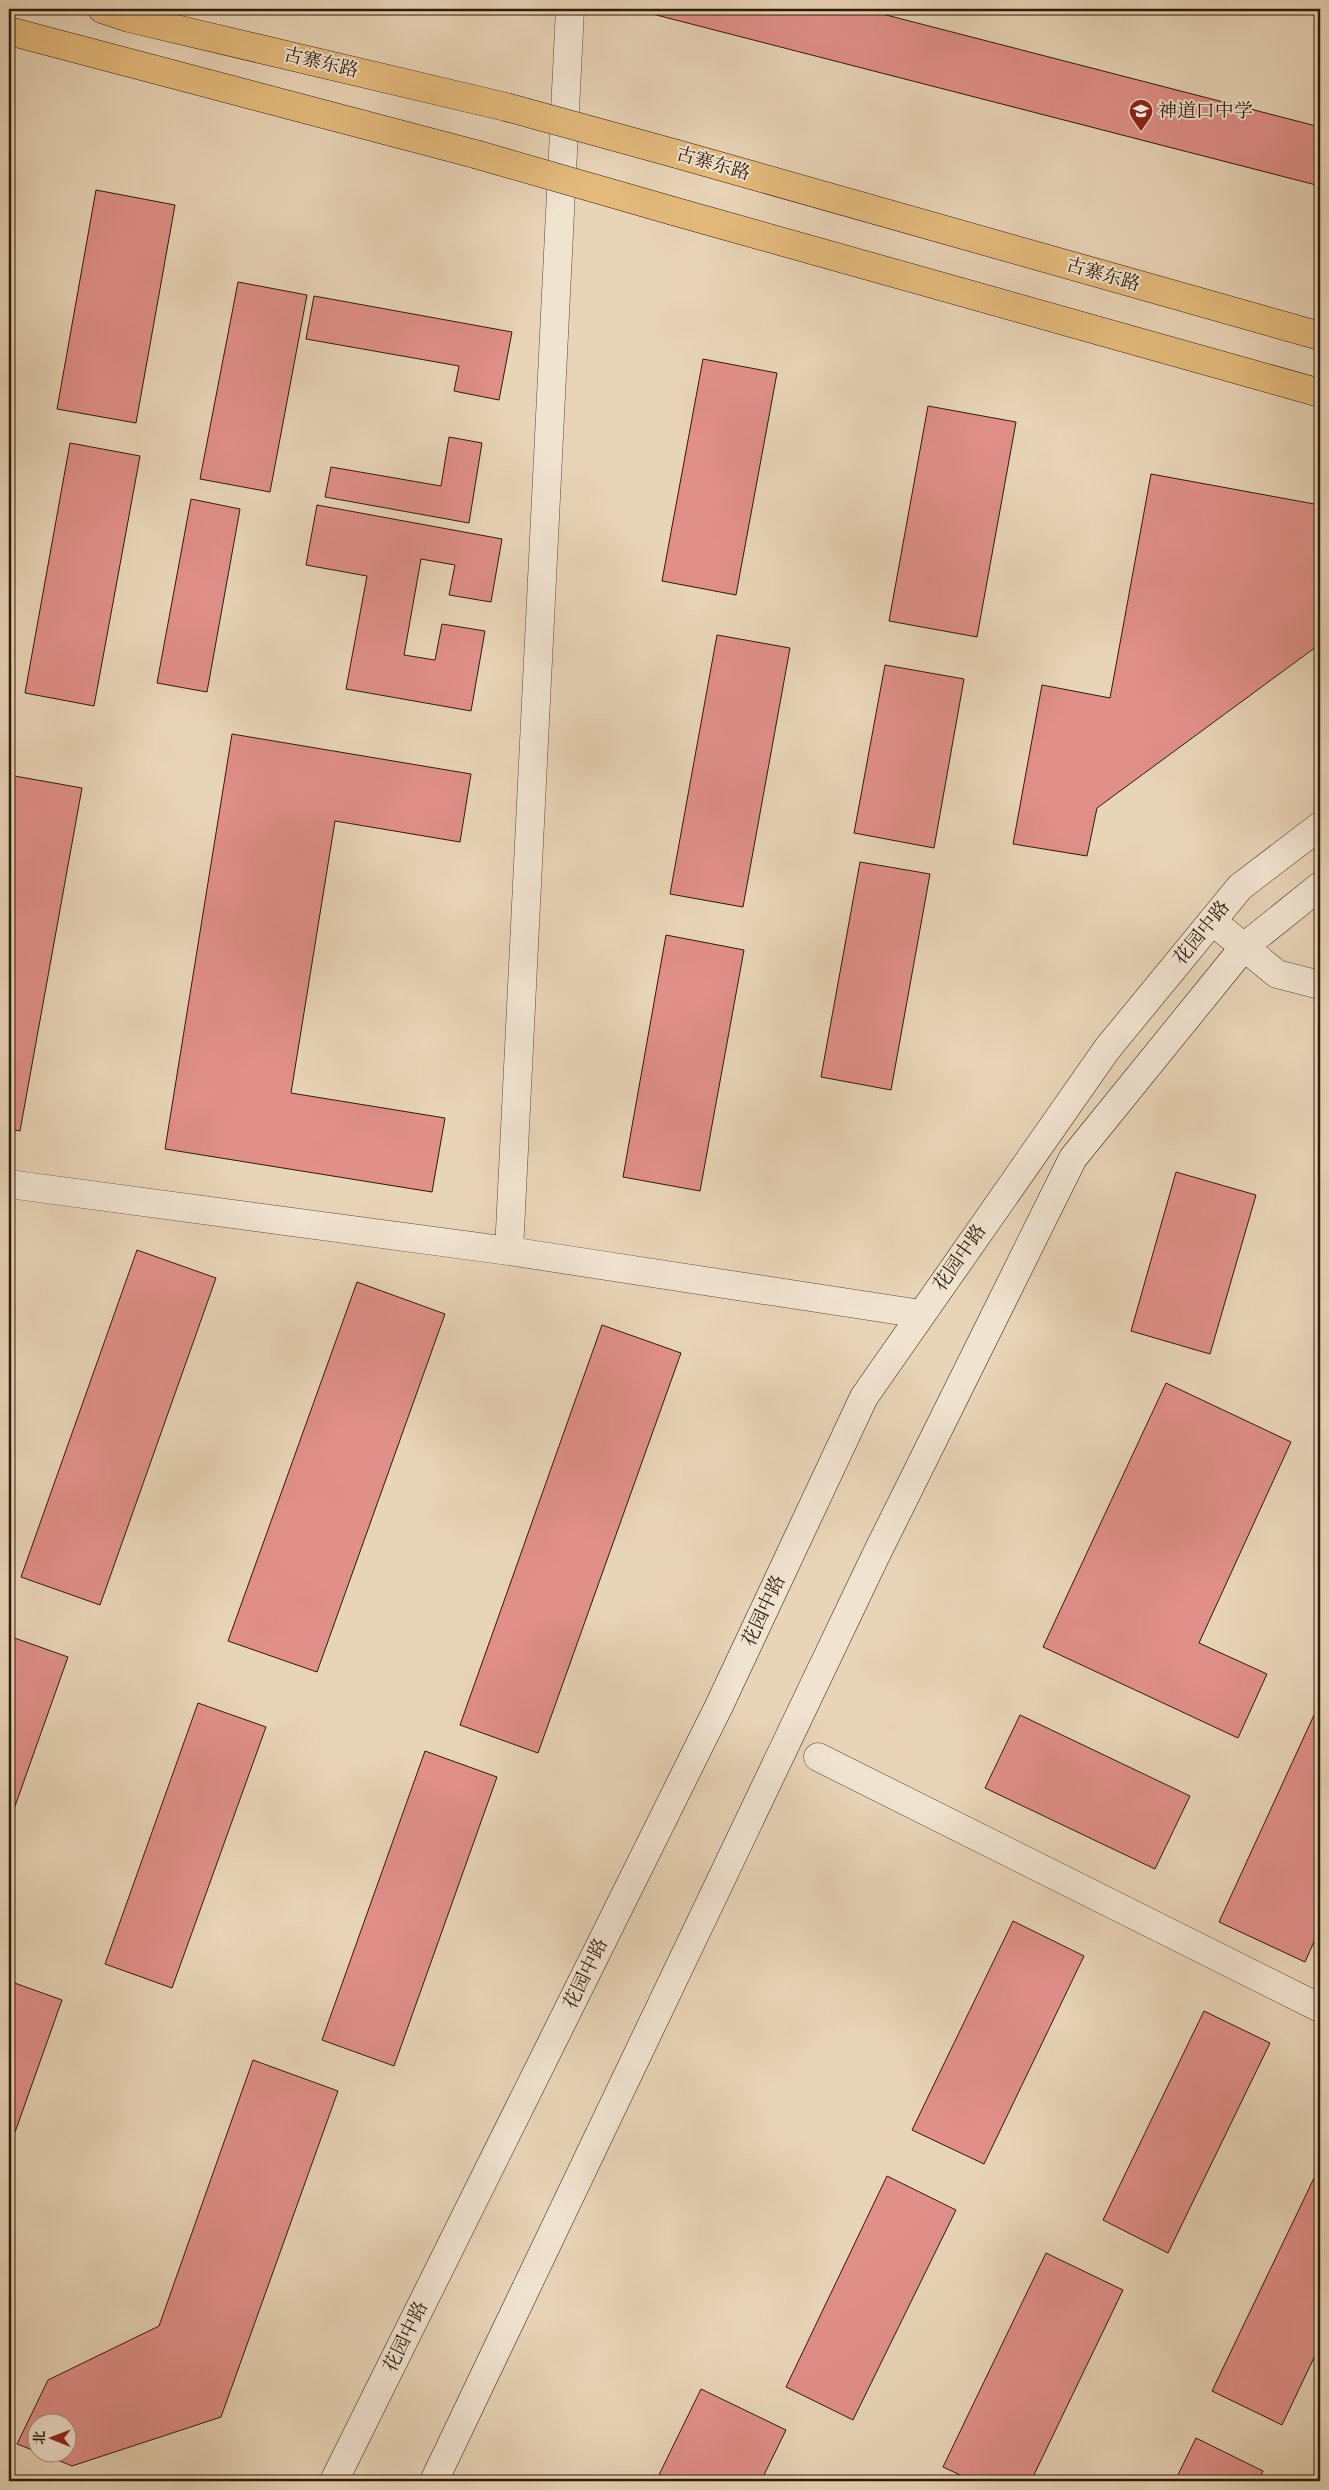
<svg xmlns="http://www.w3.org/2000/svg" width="1329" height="2490" font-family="'IM FELL DW Pica','Noto Serif SC',serif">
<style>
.building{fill:#e08f89;stroke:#2e1a0a}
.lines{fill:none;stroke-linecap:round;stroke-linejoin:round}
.street-casing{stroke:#5c4835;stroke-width:29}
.secondary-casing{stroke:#2e1a0a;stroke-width:29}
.primary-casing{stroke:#2e1a0a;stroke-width:29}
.street{stroke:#f0e3d0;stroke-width:28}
.secondary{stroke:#f0e3d0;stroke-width:28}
.primary{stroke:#e4ba7c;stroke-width:28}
.primary-bridge-casing{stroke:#2e1a0a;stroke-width:29;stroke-linecap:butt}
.primary-bridge{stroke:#e4ba7c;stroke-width:28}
.labels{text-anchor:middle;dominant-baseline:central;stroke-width:4;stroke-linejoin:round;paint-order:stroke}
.street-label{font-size:19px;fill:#2e1a0a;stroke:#f0e3d0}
.poi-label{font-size:19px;fill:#2e1a0a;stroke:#f0e3d0;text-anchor:start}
</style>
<rect width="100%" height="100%" fill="#e8d4b7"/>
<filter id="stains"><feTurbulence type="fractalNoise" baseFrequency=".004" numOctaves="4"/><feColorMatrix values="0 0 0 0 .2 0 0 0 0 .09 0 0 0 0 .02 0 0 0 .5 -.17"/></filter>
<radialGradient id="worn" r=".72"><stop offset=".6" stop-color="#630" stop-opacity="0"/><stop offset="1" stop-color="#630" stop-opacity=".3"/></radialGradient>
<path class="building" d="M 633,9 L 863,9 L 1320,127 L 1320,186 Z
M 96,190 L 175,205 L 136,423 L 57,409 Z
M 238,282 L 307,295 L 270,492 L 200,479 Z
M 314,296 L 512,332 L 499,400 L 454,391 L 459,366 L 306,339 Z
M 703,359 L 777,373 L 736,595 L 662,581 Z
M 928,406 L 1016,422 L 977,637 L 889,621 Z
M 449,437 L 482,443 L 469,523 L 325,497 L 331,467 L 441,486 Z
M 70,443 L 140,456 L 94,706 L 25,693 Z
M 1151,474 L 1320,505 L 1320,644 L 1097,808 L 1087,856 L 1013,844 L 1042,685 L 1110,698 Z
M 191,499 L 240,509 L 207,692 L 157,683 Z
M 317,505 L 502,539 L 491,602 L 449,595 L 455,565 L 421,559 L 404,655 L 435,660 L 442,624 L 485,631 L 471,711 L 346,689 L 367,576 L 306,565 Z
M 717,635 L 790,648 L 743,907 L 670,894 Z
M 885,665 L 964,679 L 934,848 L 854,833 Z
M 232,734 L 471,774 L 460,842 L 335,821 L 291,1093 L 445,1118 L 432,1192 L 165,1149 Z
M 9,775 L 82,788 L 20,1131 L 9,1129 Z
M 860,862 L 930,874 L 891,1090 L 821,1077 Z
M 666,935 L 744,950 L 700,1191 L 623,1177 Z
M 1176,1172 L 1256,1195 L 1210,1354 L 1131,1331 Z
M 137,1250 L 216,1278 L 100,1605 L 21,1577 Z
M 357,1282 L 445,1314 L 317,1672 L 228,1641 Z
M 602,1325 L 681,1353 L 538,1753 L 460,1725 Z
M 1166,1383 L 1291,1442 L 1199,1643 L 1267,1674 L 1238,1738 L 1043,1647 Z
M 9,1636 L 68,1657 L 9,1823 Z
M 1320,1702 L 1320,1928 L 1305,1962 L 1219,1922 Z
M 198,1703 L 266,1727 L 172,1988 L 105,1964 Z
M 1020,1715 L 1190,1796 L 1155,1869 L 985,1788 Z
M 425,1751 L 497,1777 L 394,2066 L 322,2040 Z
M 1013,1921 L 1084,1956 L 984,2164 L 912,2130 Z
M 9,1981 L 62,2000 L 9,2149 Z
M 1204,2011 L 1270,2043 L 1168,2253 L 1103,2220 Z
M 253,2060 L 338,2091 L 221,2417 L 72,2466 L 39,2452 L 68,2452 L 68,2422 L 38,2422 L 38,2452 L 17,2444 L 48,2380 L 159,2326 Z
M 887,2176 L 956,2210 L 853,2420 L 786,2387 Z
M 1315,2176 L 1320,2179 L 1320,2345 L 1282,2425 L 1212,2391 Z
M 1046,2253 L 1123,2290 L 1031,2481 L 973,2481 L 943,2467 Z
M 701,2389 L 786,2430 L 761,2481 L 656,2481 Z
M 1196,2438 L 1263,2471 L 1258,2481 L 1175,2481 Z"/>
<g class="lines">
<defs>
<path id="street" d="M 1212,921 L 1277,974 L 1320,985
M 9,1184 L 509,1251 L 921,1314
M 509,1251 L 570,9
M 818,1757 L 1320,2008"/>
<path id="secondary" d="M 334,2481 L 719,1706 L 864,1397 L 1107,1049 L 1240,887 L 1320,826
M 434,2481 L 876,1555 L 1073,1158 L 1244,947 L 1320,886"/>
<path id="primary" d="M 102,9 L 129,18 L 506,107
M 9,31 L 475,154
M 677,154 L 1320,336
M 673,211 L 1320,393"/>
</defs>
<use href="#street" class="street-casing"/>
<use href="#secondary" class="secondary-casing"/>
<use href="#primary" class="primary-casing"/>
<use href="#street" class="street"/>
<use href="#secondary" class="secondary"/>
<use href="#primary" class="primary"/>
<defs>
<path id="primary-bridge" d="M 506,107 L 677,154
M 475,154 L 673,211"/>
</defs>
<use href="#primary-bridge" class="primary-bridge-casing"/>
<use href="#primary-bridge" class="primary-bridge"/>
</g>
<defs>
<symbol id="school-pin" viewBox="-11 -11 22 30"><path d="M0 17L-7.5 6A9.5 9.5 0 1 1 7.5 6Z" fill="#8f2418" stroke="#f0e3d0"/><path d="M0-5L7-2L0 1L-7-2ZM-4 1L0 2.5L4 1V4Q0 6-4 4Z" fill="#fff"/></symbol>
</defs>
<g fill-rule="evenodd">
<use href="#school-pin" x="1127" y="97" width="28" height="38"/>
</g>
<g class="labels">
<g class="street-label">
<text transform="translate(321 63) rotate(13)">古寨东路</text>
<text transform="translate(713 164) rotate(16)">古寨东路</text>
<text transform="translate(1103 275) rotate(16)">古寨东路</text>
<text transform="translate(1202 933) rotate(-51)">花园中路</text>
<text transform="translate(960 1258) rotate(-55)">花园中路</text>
<text transform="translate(764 1611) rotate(-65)">花园中路</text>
<text transform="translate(586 1974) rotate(-64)">花园中路</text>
<text transform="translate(406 2337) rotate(-64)">花园中路</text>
</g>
<g class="poi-label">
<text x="1158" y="111">神道口中学</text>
</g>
</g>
<rect width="1329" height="2490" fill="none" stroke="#e8d4b7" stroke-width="30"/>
<rect x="10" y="10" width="1309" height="2470" fill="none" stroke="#2e1a0a" stroke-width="2.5"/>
<rect x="15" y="15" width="1299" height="2460" fill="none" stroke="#2e1a0a"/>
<g transform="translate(52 2438) rotate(271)"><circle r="24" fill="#f0e3d0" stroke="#a29381"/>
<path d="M0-4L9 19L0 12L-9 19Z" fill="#8f2418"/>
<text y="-8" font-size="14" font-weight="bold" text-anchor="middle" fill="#2e1a0a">北</text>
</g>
<rect width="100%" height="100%" filter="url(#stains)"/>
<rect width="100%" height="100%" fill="url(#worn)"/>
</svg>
